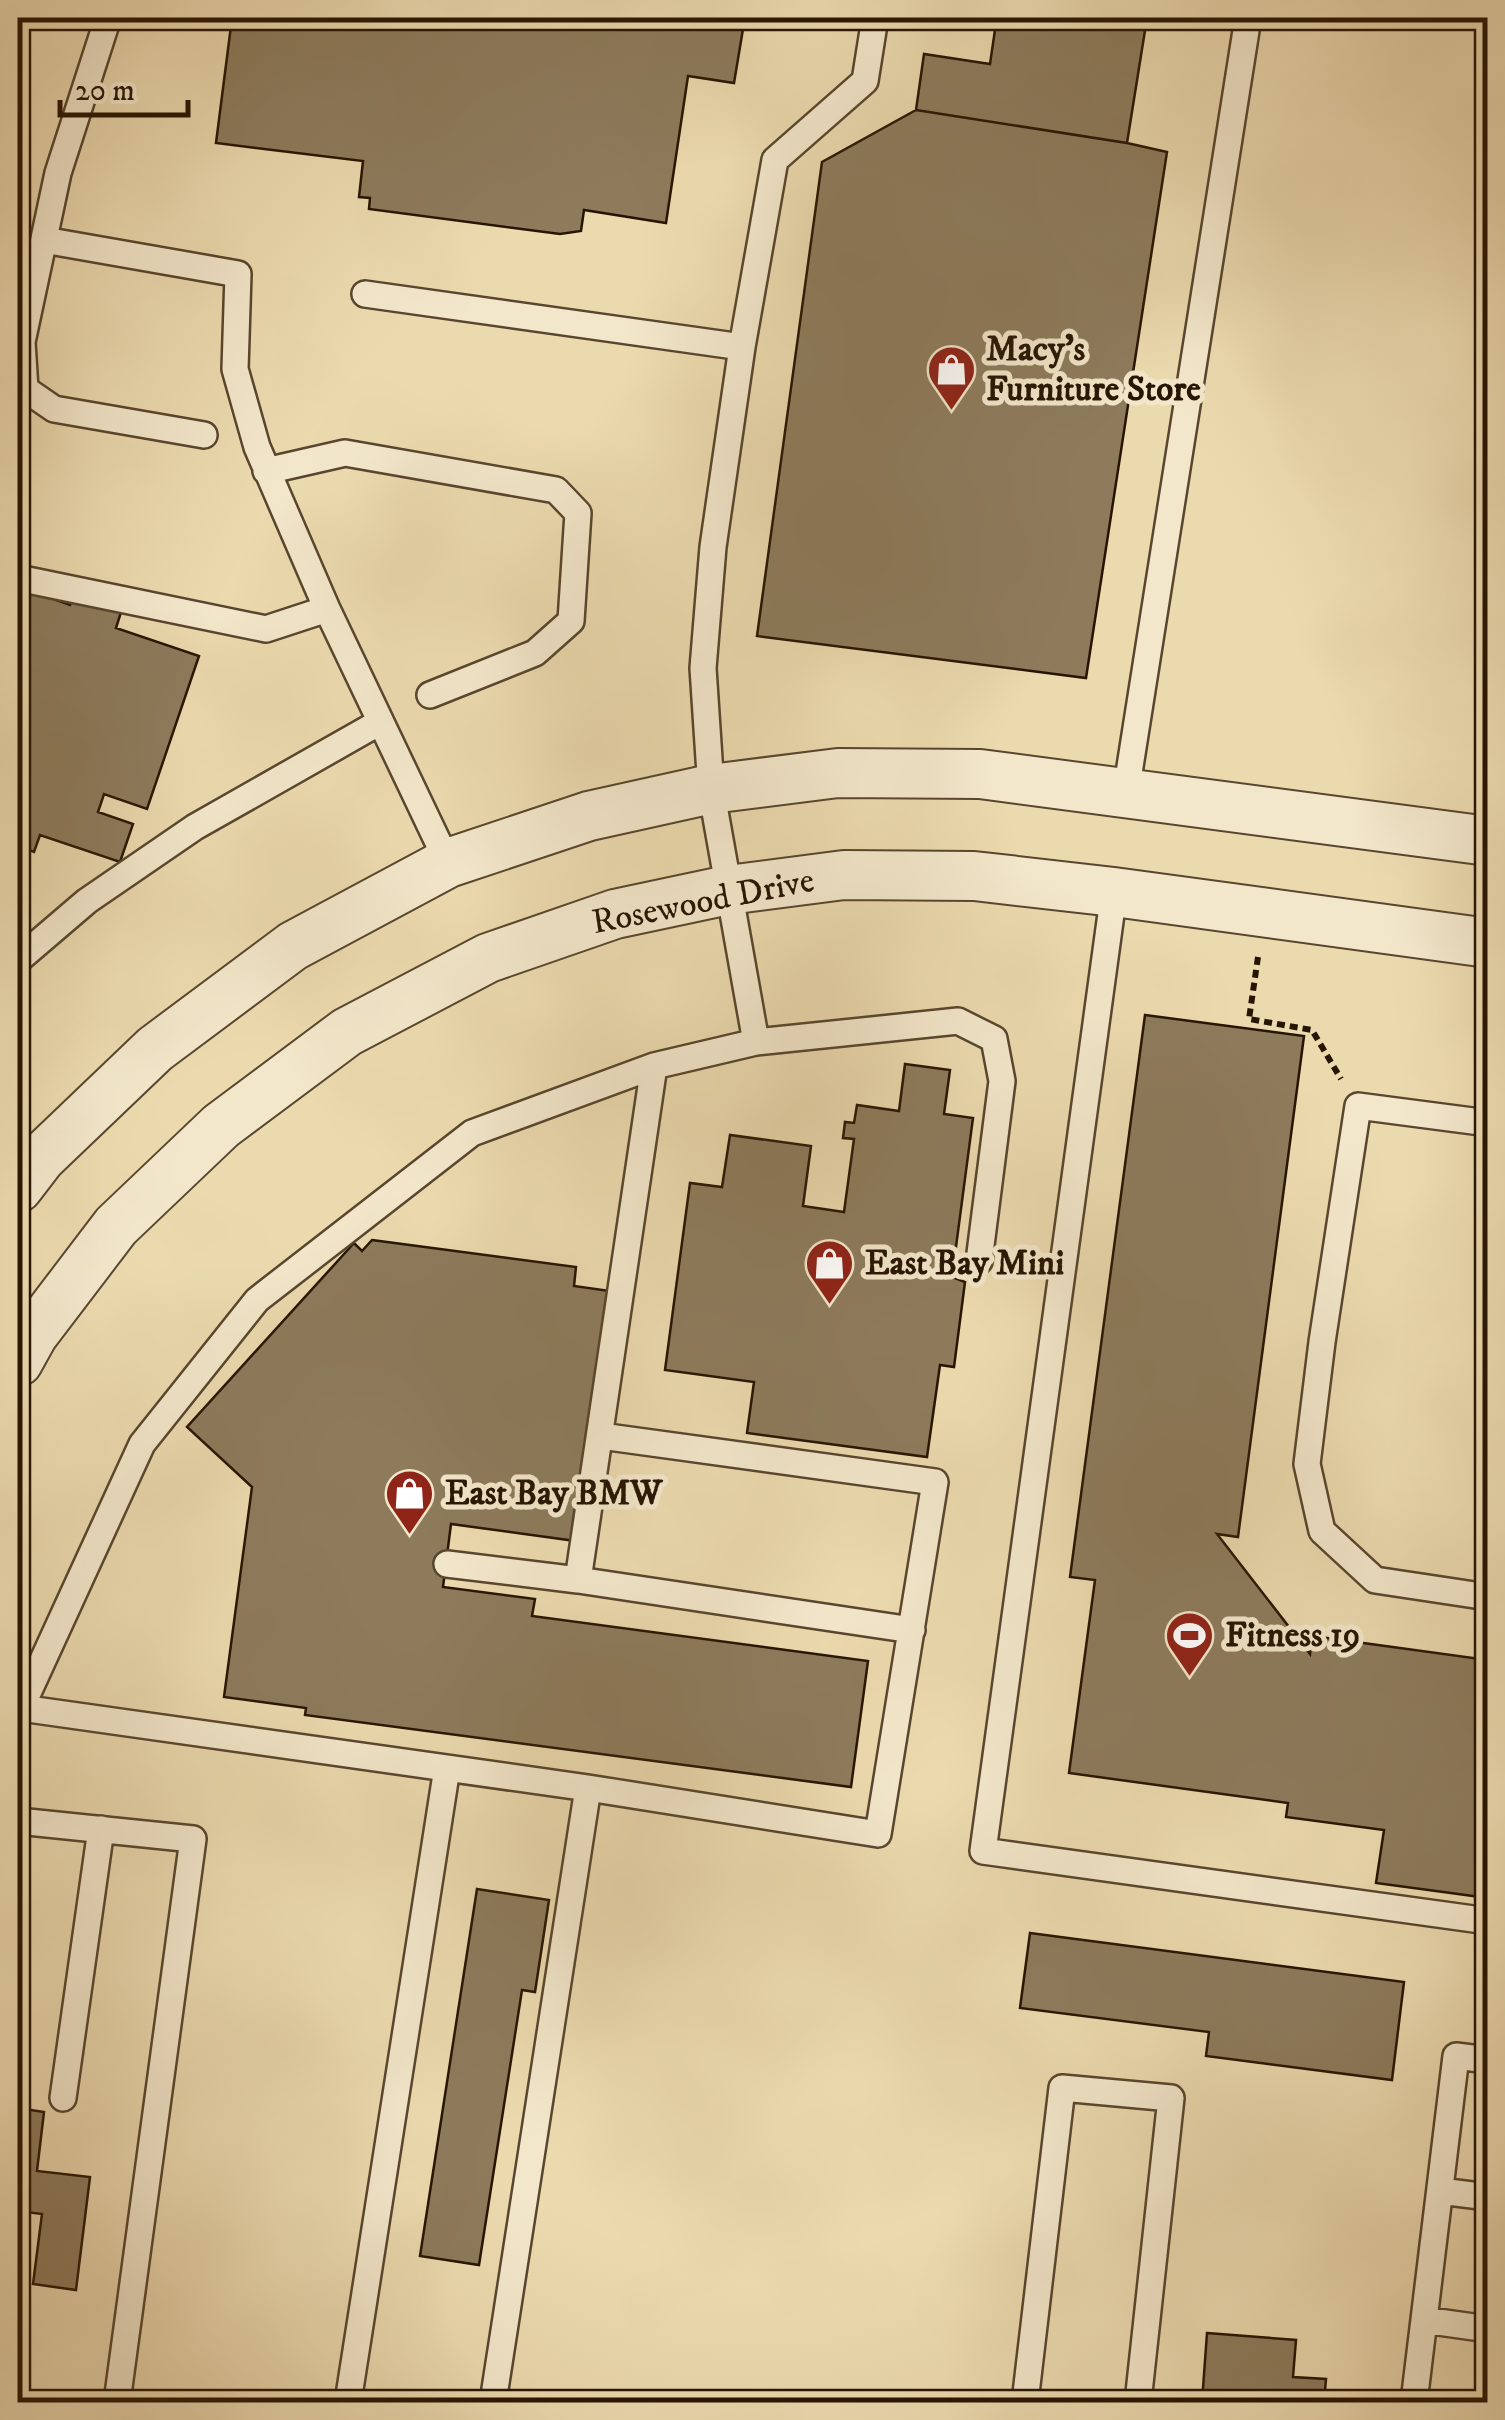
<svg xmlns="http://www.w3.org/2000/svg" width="1505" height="2420" font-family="'IM FELL DW Pica',serif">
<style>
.building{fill:#8d7b5c;stroke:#271503;stroke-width:2.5}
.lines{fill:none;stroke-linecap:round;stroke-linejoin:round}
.service-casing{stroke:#58462e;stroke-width:30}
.minor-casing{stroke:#58462e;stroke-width:52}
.path{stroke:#271503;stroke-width:6;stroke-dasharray:8 5;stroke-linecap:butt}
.service{stroke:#f3e7cb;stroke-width:25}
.minor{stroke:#f3e7cb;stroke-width:48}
.labels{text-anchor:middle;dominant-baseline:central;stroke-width:10;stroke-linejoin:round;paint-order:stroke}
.poi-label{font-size:35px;font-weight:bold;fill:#271503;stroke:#f3e7cb;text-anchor:start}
.street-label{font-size:35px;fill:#271503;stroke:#f3e7cb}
</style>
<rect width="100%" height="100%" fill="#ecdaaf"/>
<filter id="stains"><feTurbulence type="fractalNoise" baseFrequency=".002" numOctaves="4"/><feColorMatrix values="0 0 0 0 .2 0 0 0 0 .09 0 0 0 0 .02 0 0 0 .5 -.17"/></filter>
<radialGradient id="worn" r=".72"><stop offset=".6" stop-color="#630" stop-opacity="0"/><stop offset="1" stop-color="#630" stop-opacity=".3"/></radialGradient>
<path class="building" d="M 232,18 L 784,18 L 782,29 L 744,23 L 734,83 L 688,76 L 666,223 L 584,210 L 581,231 L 560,234 L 369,209 L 370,198 L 359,197 L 363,161 L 216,143 Z
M 1023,18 L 1147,18 L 1127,143 L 916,110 L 924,54 L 990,64 L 996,23 L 1022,27 Z
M 916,110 L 1127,143 L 1167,152 L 1086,678 L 757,636 L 822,162 Z
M 28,590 L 70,605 L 74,593 L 122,609 L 116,628 L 199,656 L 147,809 L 104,794 L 98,812 L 133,824 L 120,862 L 40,835 L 34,852 L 18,846 L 18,616 L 19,616 Z
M 1145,1015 L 1304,1036 L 1238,1537 L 1217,1534 L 1310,1654 L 1312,1636 L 1488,1660 L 1488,1898 L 1376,1883 L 1384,1830 L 1286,1817 L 1288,1803 L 1069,1773 L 1095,1580 L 1070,1577 Z
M 905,1064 L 950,1070 L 944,1114 L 973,1118 L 952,1277 L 965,1282 L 954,1367 L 940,1365 L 927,1457 L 747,1433 L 754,1382 L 665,1370 L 690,1183 L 722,1187 L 730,1135 L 811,1146 L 803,1206 L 844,1212 L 854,1139 L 843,1138 L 845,1122 L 854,1123 L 857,1105 L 899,1111 Z
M 372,1240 L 576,1267 L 574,1286 L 617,1292 L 583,1542 L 451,1524 L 443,1587 L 535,1599 L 532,1616 L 868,1661 L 851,1787 L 305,1715 L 306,1708 L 224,1697 L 252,1487 L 187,1427 L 354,1243 L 362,1251 Z
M 477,1889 L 549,1900 L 535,1992 L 522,1990 L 479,2265 L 420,2256 Z
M 1030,1933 L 1404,1982 L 1392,2080 L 1206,2056 L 1209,2032 L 1020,2008 Z
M 18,2108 L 44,2112 L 37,2171 L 90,2177 L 76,2290 L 33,2284 L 42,2214 L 18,2211 Z
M 1207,2333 L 1296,2340 L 1293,2377 L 1326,2379 L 1324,2402 L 1202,2402 Z"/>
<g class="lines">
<defs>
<path id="service" d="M 108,18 L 58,173 L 22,342 L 25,389 L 54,409 L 204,435
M 44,240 L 238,274 L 235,369 L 257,447 L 327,609 L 448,863
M 365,294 L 742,347
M 266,471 L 345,453 L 556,490 L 578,513 L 571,621 L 535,653 L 430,695
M 18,578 L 266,629 L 327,609
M 1126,792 L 1248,18
M 1114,892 L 983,1851 L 1488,1921
M 18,960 L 87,901 L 195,827 L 380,722
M 756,1042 L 711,789 L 703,668 L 713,547 L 742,347 L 775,160 L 865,81 L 875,18
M 1488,1123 L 1358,1106 L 1322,1342 L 1307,1464 L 1322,1531 L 1375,1580 L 1488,1597
M 601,1436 L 935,1482 L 878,1834 L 588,1788 L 21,1708 L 142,1444 L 257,1300 L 472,1133 L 654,1066 L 756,1042 L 958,1021 L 994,1039 L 1002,1081 L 979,1261
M 447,1564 L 578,1580 L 654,1066
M 578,1580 L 912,1630
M 18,1821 L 193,1839 L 117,2402
M 63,2098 L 101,1829
M 1440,2191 L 1488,2197
M 1424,2320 L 1488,2329
M 348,2402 L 447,1768
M 493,2402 L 588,1788
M 1025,2402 L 1062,2088 L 1171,2098 L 1138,2402
M 1414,2402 L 1456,2056 L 1488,2060"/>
<path id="minor" d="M 18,1188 L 41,1158 L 155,1049 L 293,946 L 448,863 L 589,816 L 711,789 L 838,773 L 980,774 L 1488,841
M 18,1362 L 33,1335 L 116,1226 L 221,1126 L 347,1032 L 488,958 L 615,914 L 728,890 L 844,875 L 974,876 L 1114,892 L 1488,943"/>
</defs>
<use href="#service" class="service-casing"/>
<use href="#minor" class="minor-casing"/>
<path class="path" d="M 1258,957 L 1249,1019 L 1312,1030 L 1341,1079"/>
<use href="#service" class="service"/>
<use href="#minor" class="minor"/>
</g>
<defs>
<symbol id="shop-pin" viewBox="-11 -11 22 30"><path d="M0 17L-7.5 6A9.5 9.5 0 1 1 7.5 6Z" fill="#8f2418" stroke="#f3e7cb"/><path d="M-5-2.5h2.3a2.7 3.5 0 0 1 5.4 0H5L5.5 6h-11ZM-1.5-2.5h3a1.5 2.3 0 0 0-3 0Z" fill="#fff"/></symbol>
<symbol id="stadium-pin" viewBox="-11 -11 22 30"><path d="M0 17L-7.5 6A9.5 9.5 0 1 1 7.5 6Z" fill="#8f2418" stroke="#f3e7cb"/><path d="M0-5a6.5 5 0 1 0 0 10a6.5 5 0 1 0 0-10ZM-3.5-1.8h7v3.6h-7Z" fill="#fff"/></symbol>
</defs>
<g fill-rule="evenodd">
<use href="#shop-pin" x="924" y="342" width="55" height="75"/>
<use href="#shop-pin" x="802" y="1236" width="55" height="75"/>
<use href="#shop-pin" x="382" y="1466" width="55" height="75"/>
<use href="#stadium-pin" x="1162" y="1608" width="55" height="75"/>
</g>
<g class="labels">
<g class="poi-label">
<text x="986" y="350">Macy's<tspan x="986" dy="40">Furniture Store</tspan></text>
<text x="865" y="1264">East Bay Mini</text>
<text x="445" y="1494">East Bay BMW</text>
<text x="1225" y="1636">Fitness 19</text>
</g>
<g class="street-label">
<text transform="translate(703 902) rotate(-11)">Rosewood Drive</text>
</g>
</g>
<rect width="1505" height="2420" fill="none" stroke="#ecdaaf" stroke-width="60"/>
<rect x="20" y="20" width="1465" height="2380" fill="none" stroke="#271503" stroke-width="5"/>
<rect x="30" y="30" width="1445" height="2360" fill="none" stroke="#271503" stroke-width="2.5"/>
<path d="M60 100v15h128v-15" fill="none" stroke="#271503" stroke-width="5"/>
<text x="75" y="100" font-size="30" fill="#271503" stroke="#f3e7cb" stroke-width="8" paint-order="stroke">20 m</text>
<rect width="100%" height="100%" filter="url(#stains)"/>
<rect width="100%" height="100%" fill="url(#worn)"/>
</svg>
